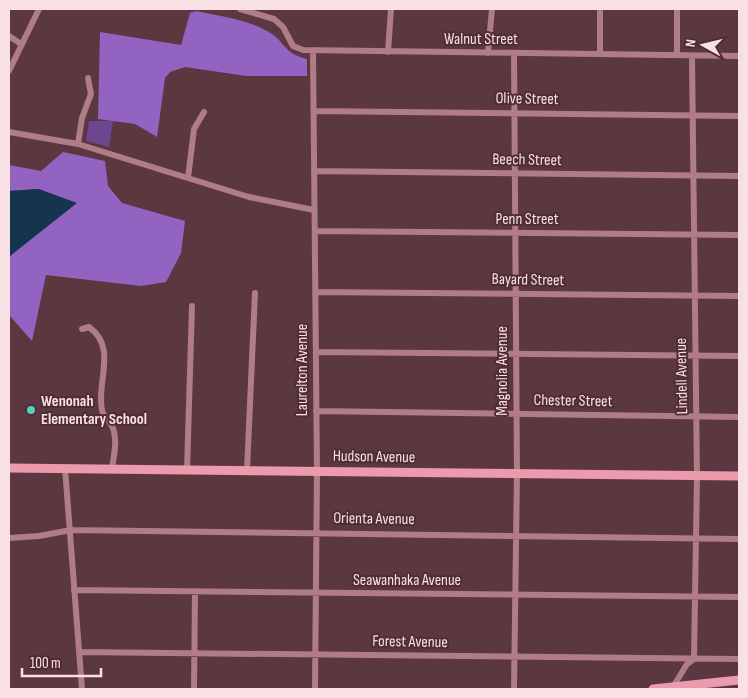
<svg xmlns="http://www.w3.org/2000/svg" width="748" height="698" font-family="'Sofia Sans Condensed',sans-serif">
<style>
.green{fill:#6c468f}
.forest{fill:#9363c1}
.water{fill:#15344d}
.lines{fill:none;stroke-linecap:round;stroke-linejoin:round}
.street{stroke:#b07c86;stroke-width:6}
.secondary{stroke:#ec9bac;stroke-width:9}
.poi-dot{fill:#57cec2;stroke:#502d35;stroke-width:2}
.labels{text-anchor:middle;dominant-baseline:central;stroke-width:4;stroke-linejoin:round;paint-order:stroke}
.street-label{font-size:16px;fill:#f8e0e4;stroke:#502d35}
.poi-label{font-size:16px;font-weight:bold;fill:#f8e0e4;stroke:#502d35;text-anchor:start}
</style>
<rect width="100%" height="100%" fill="#5b373f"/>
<path class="green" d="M 89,121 L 113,121 L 109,147 L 86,141 Z"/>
<path class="forest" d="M 196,11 C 219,16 246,19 267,31 C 286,41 282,53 307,59 L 307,76 L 246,76 L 185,67 L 170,72 L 165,78 L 157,137 L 135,124 L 98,119 L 100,32 L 181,45 L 190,13 Z
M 63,152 L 105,161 L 108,186 L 122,203 L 185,221 L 181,253 L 166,282 L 141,286 L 46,275 L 32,341 L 9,315 L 9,255 L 11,256 L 39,189 L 9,191 L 9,165 L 41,171 Z"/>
<path class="water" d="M 39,189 L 77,203 L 10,256 L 9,191 Z"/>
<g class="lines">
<path class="street" d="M 240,9 L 274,19 L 283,27 L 293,46 L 303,50 L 739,56
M 600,9 L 600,54
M 677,9 L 677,55
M 9,36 L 21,44
M 313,50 L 317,471 L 315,689
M 388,52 L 391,9
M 488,53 L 492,9
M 514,53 L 517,473 L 514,689
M 9,71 L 39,9
M 314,111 L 739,116
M 9,132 L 78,144 L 249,197 L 314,210
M 78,144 L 82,118 L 91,94 L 88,78
M 314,171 L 739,176
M 188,178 L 194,129 L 204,112
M 315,231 L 739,235
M 316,292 L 739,296
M 82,329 L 89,327 C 118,348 96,381 102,410 C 103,417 109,420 112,426 C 118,439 114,455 112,468
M 316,352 L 739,356
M 316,411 L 739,417
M 65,468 L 82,689
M 247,470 L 255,293
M 187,471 L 192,306
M 9,538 L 39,536 L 71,530 L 739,539
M 74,590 L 739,597
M 79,652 L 739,659
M 194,689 L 195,592
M 673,689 L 673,687 L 687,664 L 694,659 L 697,476 L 692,57"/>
<path class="secondary" d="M 9,468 L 739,476
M 653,689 L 739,680"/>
</g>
<circle class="poi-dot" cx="31" cy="410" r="5"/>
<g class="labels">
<g class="street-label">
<text x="481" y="39">Walnut Street</text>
<text transform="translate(527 99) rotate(1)">Olive Street</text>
<text transform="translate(527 160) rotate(1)">Beech Street</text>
<text x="527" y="219">Penn Street</text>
<text transform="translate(528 280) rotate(1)">Bayard Street</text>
<text transform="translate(302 370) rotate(-90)">Laurelton Avenue</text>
<text transform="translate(502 371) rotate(-90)">Magnolia Avenue</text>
<text transform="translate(682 376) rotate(-91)">Lindell Avenue</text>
<text transform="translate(573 401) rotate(1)">Chester Street</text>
<text transform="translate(374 457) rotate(1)">Hudson Avenue</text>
<text transform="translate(374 519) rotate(1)">Orienta Avenue</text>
<text x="407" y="580">Seawanhaka Avenue</text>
<text transform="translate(410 642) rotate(1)">Forest Avenue</text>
</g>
<g class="poi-label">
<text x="41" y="401">Wenonah<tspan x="41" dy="18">Elementary School</tspan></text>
</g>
</g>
<rect width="748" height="698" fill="none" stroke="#f8e0e4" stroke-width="20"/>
<g transform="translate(703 45) rotate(278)" stroke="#502d35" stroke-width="4" paint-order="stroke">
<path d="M0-4L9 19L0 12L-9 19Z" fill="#f8e0e4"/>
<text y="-8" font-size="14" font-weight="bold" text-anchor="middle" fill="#f8e0e4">N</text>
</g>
<path d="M22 668v8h79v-8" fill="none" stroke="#f8e0e4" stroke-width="2.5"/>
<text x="30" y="668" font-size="15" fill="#f8e0e4" stroke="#502d35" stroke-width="4" paint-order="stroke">100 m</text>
</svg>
